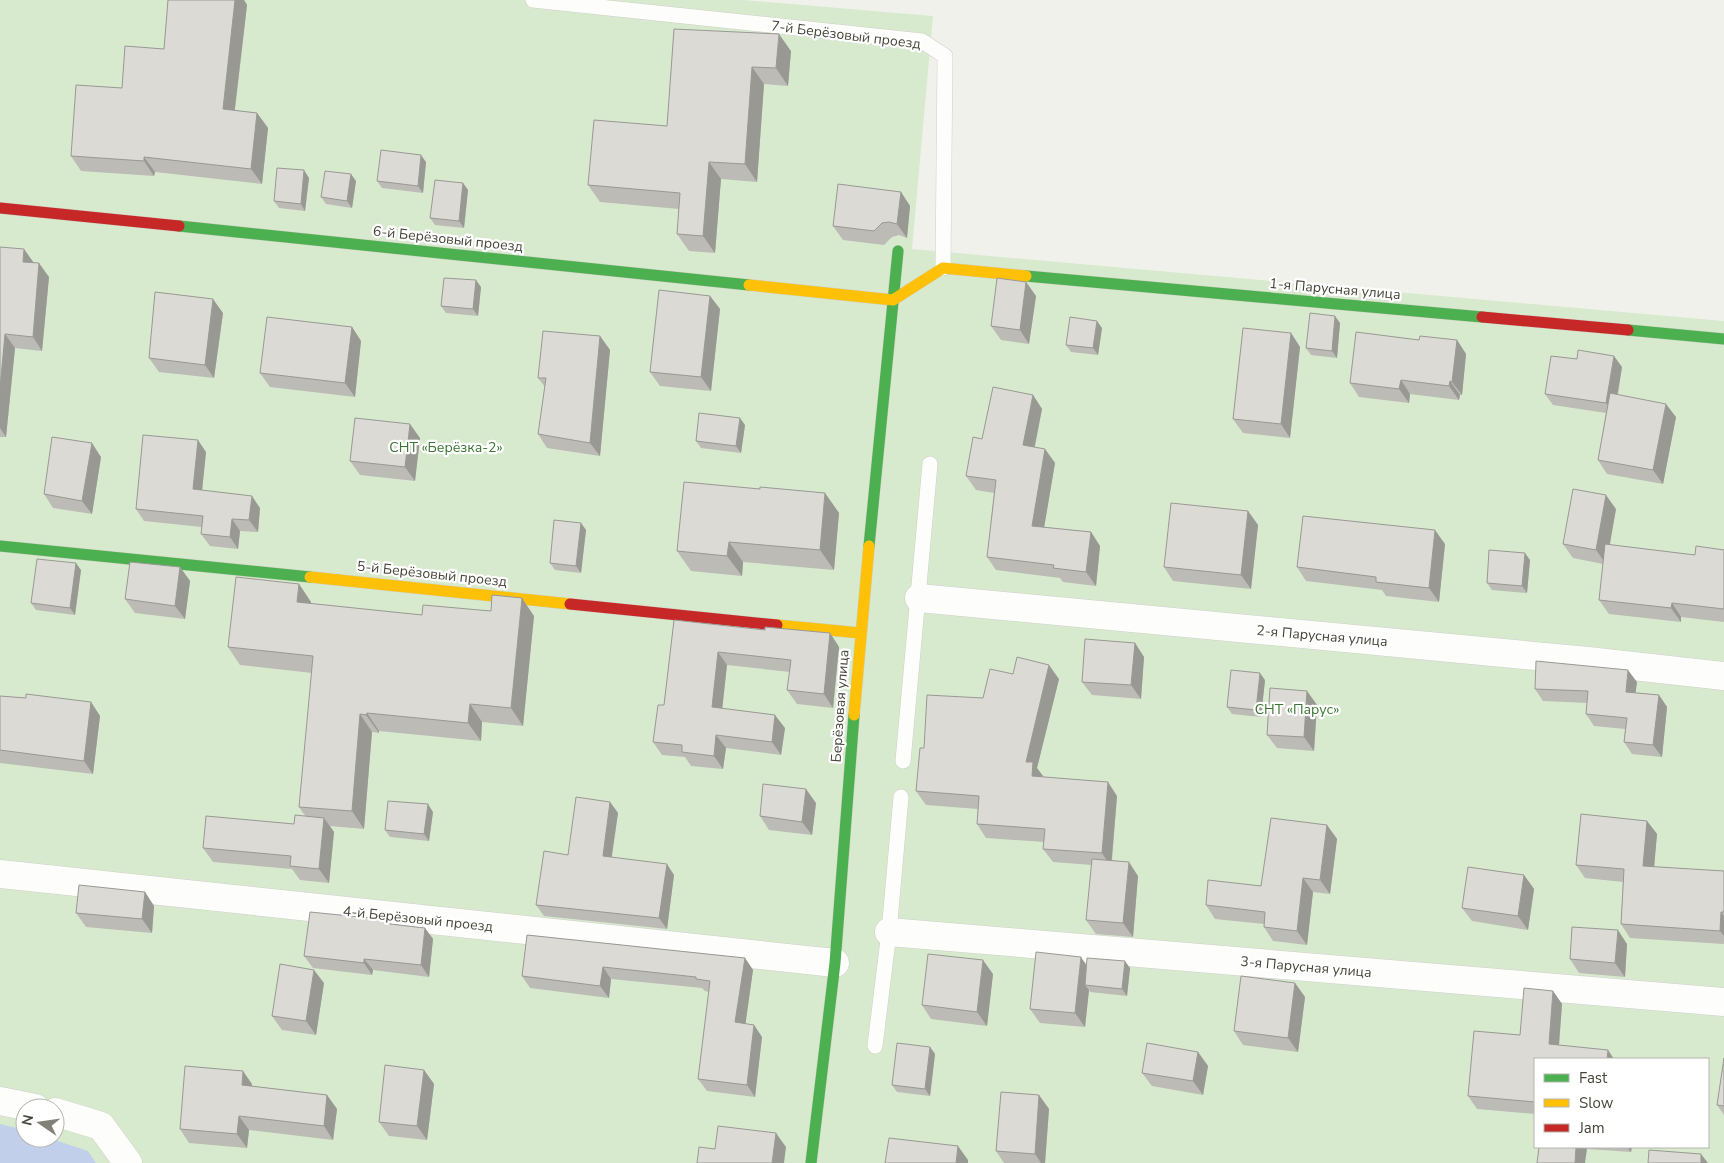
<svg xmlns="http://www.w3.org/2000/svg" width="1724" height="1163" font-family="'Nunito Sans',sans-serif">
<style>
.green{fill:#d8eace;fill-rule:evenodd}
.water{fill:#c1cfeb}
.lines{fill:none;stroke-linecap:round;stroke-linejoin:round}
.lane-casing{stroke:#cfcfca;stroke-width:16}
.street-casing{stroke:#cfcfca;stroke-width:29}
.fast-casing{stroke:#cfcfc4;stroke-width:12}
.slow-casing{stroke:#cfcfc4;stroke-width:12}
.jam-casing{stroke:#cfcfc4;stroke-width:12}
.lane{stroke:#fdfdfc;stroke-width:15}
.street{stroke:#fdfdfc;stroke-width:28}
.fast{stroke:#4caf50;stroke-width:11}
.slow{stroke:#ffc107;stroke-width:11}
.jam{stroke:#c62828;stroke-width:11}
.wall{fill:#bcbbb6}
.shaded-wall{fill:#999994}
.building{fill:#dbdad4;stroke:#999994}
.labels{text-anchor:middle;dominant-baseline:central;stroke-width:4.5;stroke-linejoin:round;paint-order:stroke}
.street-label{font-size:14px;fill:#474539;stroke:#fff}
.park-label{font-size:14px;fill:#397430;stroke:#fff}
</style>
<rect width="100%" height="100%" fill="#f1f1ec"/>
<path class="green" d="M 0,0 L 743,0 L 933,16 L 912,249 L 1724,321 L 1724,1163 L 0,1163 ZM 1535,1059 L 1708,1059 L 1708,1147 L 1535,1147 ZM 25,1108 L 55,1108 L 55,1138 L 25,1138 Z"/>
<path class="water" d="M 0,1124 L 25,1130 L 25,1138 L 49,1138 L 88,1151 L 96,1163 L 0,1163 Z"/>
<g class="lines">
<defs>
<path id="lane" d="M 533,0 L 922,41 L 945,56 L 943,268
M 903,761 L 930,464
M 875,1046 L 889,932 L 901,797"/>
<path id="street" d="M 919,598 L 1588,661 L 1724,676
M 0,874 L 835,963
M 889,932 L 1724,1002
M 0,1101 L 35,1108
M 55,1112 L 101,1126 L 128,1163"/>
<path id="fast" d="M 179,226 L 749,285
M 1026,276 L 1482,317
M 1628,330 L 1724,339
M 0,546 L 310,577
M 869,546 L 898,251
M 811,1163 L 835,963 L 854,715"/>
<path id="slow" d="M 749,285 L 893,300 L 943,268 L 1026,276
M 310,577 L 570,604
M 777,625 L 860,633
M 854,715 L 869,546"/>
<path id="jam" d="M 0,208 L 179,226
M 1482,317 L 1628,330
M 570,604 L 777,625"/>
</defs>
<use href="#lane" class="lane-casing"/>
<use href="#street" class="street-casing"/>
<use href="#fast" class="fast-casing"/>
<use href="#slow" class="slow-casing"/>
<use href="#jam" class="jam-casing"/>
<use href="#lane" class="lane"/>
<use href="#street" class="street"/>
<use href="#fast" class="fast"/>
<use href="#slow" class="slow"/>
<use href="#jam" class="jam"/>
</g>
<path class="wall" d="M 168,0 L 244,0 L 247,5 L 235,110 L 257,113 L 268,128 L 262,184 L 155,172 L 154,176 L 81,171 L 71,156 L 122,88 L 164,49 Z
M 674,29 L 791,51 L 788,86 L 764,84 L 757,182 L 721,179 L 715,253 L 689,251 L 677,234 L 679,209 L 600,202 L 588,185 L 667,126 Z
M 426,162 L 423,193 L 382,188 L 377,181 Z
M 309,178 L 305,211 L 279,208 L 274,201 Z
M 356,181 L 352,208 L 326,204 L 321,197 Z
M 463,183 L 468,190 L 464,228 L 435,225 L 430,218 Z
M 901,192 L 910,206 L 907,238 L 899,235 L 892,237 L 884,245 L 843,240 L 833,226 Z
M 0,247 L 33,262 L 49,277 L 42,351 L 15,348 L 6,437 L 0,437 Z
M 1026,282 L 1036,296 L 1029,344 L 1001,340 L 991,326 Z
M 481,287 L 478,316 L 446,313 L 441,306 Z
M 710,296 L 720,309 L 711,391 L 660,386 L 650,372 Z
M 223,313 L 214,378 L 159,372 L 149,358 Z
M 1340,323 L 1337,358 L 1311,355 L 1306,348 Z
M 352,327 L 361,341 L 355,397 L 270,387 L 260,373 Z
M 1102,328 L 1098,355 L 1071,352 L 1066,345 Z
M 1291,333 L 1300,347 L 1290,438 L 1243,433 L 1233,419 Z
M 600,336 L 610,350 L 600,456 L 547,448 L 538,434 L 545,387 L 538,378 Z
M 1419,340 L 1457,340 L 1466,354 L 1462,395 L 1460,395 L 1459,400 L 1410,394 L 1409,403 L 1359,397 L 1350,383 Z
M 1622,367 L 1618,395 L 1676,417 L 1663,484 L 1607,474 L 1598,460 L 1606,413 L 1553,405 L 1545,394 Z
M 1033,395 L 1042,409 L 1035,447 L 1045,449 L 1055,463 L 1044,527 L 1091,532 L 1100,546 L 1096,586 L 1063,582 L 1060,578 L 996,570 L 987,557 L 994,493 L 976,490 L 966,476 L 982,439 Z
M 745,425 L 741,453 L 701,448 L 696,441 Z
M 420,438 L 415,481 L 360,475 L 350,461 Z
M 206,452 L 202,490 L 260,508 L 258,532 L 240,531 L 238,549 L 210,546 L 201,534 L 202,527 L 144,521 L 136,509 Z
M 101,457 L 92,514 L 53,508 L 44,494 Z
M 760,489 L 825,493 L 839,513 L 834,570 L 743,562 L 742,576 L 691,571 L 677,551 Z
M 1616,509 L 1610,545 L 1695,555 L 1724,550 L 1724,622 L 1681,617 L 1681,622 L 1609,614 L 1599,600 L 1603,564 L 1573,558 L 1563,544 Z
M 1248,511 L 1258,525 L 1251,589 L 1173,581 L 1164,567 Z
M 581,523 L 586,530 L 581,573 L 555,570 L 550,563 Z
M 1445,544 L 1439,602 L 1386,596 L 1382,590 L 1306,581 L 1297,567 Z
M 1530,560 L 1527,593 L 1492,590 L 1487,583 Z
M 180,567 L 190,581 L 185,619 L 135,613 L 125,599 Z
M 81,570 L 75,615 L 36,610 L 31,603 Z
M 299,584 L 311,602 L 311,604 L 422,615 L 534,616 L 523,726 L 482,722 L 481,741 L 379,731 L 379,733 L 372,732 L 364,829 L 330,826 L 334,832 L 329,883 L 300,880 L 292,869 L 213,862 L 203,848 L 294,824 L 306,817 L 299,807 L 312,673 L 240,665 L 228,647 Z
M 674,620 L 765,630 L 830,633 L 839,647 L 833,708 L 797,704 L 787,690 L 790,672 L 727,665 L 722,708 L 785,728 L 781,755 L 726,748 L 723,769 L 691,766 L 685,757 L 662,755 L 653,742 L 664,705 Z
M 1135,643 L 1144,657 L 1141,699 L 1092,695 L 1082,682 Z
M 1013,674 L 1059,679 L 1037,768 L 1043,777 L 1117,796 L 1112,861 L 1138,876 L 1133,937 L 1096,934 L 1086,920 L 1092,865 L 1053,862 L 1043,849 L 1044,842 L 986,838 L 977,824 L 978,809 L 926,805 L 916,791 L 924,748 L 983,698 Z
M 1265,680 L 1261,717 L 1232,714 L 1227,707 Z
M 1637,682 L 1635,693 L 1659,695 L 1667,707 L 1662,757 L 1632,754 L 1624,742 L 1625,729 L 1594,726 L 1586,714 L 1587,703 L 1543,701 L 1535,689 Z
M 1307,691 L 1317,705 L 1314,751 L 1277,748 L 1267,735 Z
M 0,696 L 26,698 L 91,702 L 100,716 L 93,774 L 0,763 Z
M 610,802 L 618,813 L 612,857 L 674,875 L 667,929 L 544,916 L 536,905 L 568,855 Z
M 816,803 L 812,835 L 769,830 L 760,816 Z
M 433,812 L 429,841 L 390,837 L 385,830 Z
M 1647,821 L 1657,834 L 1654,867 L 1724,871 L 1724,944 L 1630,938 L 1621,924 L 1623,882 L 1585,878 L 1576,865 Z
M 1327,825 L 1337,839 L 1330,894 L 1313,892 L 1307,945 L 1273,941 L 1264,927 L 1264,924 L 1215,919 L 1206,905 L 1261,886 Z
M 1524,875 L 1534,889 L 1528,930 L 1472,921 L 1462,908 Z
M 145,892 L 154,906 L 152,933 L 86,927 L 76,913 Z
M 393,924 L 425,928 L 433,939 L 429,977 L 373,970 L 372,975 L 313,968 L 304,956 Z
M 527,935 L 745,958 L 753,970 L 745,1024 L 754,1025 L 762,1037 L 755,1097 L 707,1091 L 698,1079 L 709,992 L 705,991 L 702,988 L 611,979 L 609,998 L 530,988 L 522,976 Z
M 1627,944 L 1625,977 L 1579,973 L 1570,959 Z
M 1087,965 L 1130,968 L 1127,996 L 1090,992 L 1089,990 L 1085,1027 L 1040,1023 L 1030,1009 Z
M 993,974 L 987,1026 L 931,1019 L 922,1005 Z
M 324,983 L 316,1035 L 282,1030 L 272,1016 Z
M 1295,983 L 1305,997 L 1298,1052 L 1243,1045 L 1234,1031 Z
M 1553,991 L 1562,1004 L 1559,1045 L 1535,1059 L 1535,1114 L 1477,1109 L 1468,1096 L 1520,1035 Z
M 930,1047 L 935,1054 L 930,1096 L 897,1092 L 892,1085 Z
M 1198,1052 L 1208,1066 L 1203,1095 L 1152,1086 L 1142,1073 Z
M 1724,1058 L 1724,1115 L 1717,1105 Z
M 424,1070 L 434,1084 L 427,1140 L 389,1136 L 379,1122 Z
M 252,1084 L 252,1086 L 327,1095 L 337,1109 L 333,1140 L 249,1130 L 247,1148 L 189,1143 L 180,1129 Z
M 1039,1095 L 1049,1109 L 1045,1163 L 1004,1163 L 996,1151 Z
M 1539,1147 L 1632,1147 L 1631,1152 L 1587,1149 Z"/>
<path class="shaded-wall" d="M 235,0 L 244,0 L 247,5 L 233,124 L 223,109 Z
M 779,34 L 791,51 L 788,86 L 776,68 Z
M 752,67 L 764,84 L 757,182 L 745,164 Z
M 257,113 L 268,128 L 262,184 L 251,169 Z
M 421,155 L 426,162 L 423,193 L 418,186 Z
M 144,157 L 155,172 L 154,176 L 144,161 Z
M 709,162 L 721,179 L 715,253 L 703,236 Z
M 304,170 L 309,178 L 305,211 L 301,204 Z
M 351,174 L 356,181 L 352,208 L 347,201 Z
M 463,183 L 468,190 L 464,228 L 459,221 Z
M 901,192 L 910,206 L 907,238 L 897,224 Z
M 24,249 L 34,263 L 23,262 Z
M 39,263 L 49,277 L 42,351 L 33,337 Z
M 476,280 L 481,287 L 478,316 L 473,309 Z
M 1026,282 L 1036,296 L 1029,344 L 1020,330 Z
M 710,296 L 720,309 L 711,391 L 701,377 Z
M 213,299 L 223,313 L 214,378 L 205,365 Z
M 1335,316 L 1340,323 L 1337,358 L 1332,351 Z
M 1097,321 L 1102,328 L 1098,355 L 1093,348 Z
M 352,327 L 361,341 L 355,397 L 345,383 Z
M 1291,333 L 1300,347 L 1290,438 L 1281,424 Z
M 5,334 L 15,348 L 6,437 L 0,428 L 0,388 Z
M 600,336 L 610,350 L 600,456 L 590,443 Z
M 1457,340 L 1466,354 L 1462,395 L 1452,382 Z
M 1614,356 L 1622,367 L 1614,414 L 1606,403 Z
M 1401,380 L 1410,394 L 1409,403 L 1399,389 Z
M 1450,381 L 1460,395 L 1459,400 L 1449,386 Z
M 1033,395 L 1042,409 L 1032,459 L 1023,445 Z
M 1666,404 L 1676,417 L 1663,484 L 1653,470 Z
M 740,418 L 745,425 L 741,453 L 736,446 Z
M 410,424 L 420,438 L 415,481 L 405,467 Z
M 198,440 L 206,452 L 201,501 L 193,489 Z
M 92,443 L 101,457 L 92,514 L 82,501 Z
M 1045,449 L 1055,463 L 1042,540 L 1032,526 Z
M 825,493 L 839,513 L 834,570 L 820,550 Z
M 1606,495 L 1616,509 L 1606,564 L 1596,550 Z
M 252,496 L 260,508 L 258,532 L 249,520 Z
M 1248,511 L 1258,525 L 1251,589 L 1241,575 Z
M 232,519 L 240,531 L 238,549 L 230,537 Z
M 581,523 L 586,530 L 581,573 L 576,566 Z
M 1435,530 L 1445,544 L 1439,602 L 1429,588 Z
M 1091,532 L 1100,546 L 1096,586 L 1086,572 Z
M 729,542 L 743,562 L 742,576 L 727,556 Z
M 1525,553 L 1530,560 L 1527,593 L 1522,586 Z
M 76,563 L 81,570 L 75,615 L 70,608 Z
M 180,567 L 190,581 L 185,619 L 175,606 Z
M 299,584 L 311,602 L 309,620 L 297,602 Z
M 522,598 L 534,616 L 523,726 L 511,708 Z
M 1672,603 L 1681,617 L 1681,622 L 1671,608 Z
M 830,633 L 839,647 L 833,708 L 824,694 Z
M 1135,643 L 1144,657 L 1141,699 L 1131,685 Z
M 718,652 L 727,665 L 721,720 L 712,707 Z
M 1049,665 L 1059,679 L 1037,768 L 1043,776 L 1041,790 L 1032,776 L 1026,762 Z
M 1628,670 L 1637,682 L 1634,704 L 1626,692 Z
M 1260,673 L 1265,680 L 1261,717 L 1256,710 Z
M 1307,691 L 1317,705 L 1314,751 L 1304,737 Z
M 1659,695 L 1667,707 L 1662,757 L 1653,745 Z
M 91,702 L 100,716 L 93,774 L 84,761 Z
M 470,704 L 482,722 L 481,741 L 468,723 Z
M 367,713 L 379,731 L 379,733 L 366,715 Z
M 360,714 L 372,732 L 364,829 L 352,811 Z
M 775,715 L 785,728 L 781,755 L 772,742 Z
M 716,735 L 726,748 L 723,769 L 714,756 Z
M 1108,782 L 1117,796 L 1111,867 L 1102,853 Z
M 806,789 L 816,803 L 812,835 L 802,822 Z
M 610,802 L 618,813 L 610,867 L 603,856 Z
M 428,804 L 433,812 L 429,841 L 424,834 Z
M 324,818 L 334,832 L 329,883 L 319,869 Z
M 1647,821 L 1657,834 L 1653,879 L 1643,866 Z
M 1327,825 L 1337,839 L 1330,894 L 1320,880 Z
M 1129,862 L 1138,876 L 1133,937 L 1123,923 Z
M 667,864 L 674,875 L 667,929 L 659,918 Z
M 1524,875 L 1534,889 L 1528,930 L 1518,916 Z
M 1303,878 L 1313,892 L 1307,945 L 1297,931 Z
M 145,892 L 154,906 L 152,933 L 142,919 Z
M 1721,912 L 1724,916 L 1724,936 L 1720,931 Z
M 425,928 L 433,939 L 429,977 L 421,965 Z
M 1618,930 L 1627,944 L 1625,977 L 1615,963 Z
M 1081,957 L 1090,971 L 1085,985 L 1089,990 L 1085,1027 L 1075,1013 Z
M 745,958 L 753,970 L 744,1035 L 735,1022 Z
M 364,959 L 373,970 L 372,975 L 364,963 Z
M 983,960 L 993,974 L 987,1026 L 977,1012 Z
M 1125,961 L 1130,968 L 1127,996 L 1122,989 Z
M 603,967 L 611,979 L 609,998 L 600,986 Z
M 314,970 L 324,983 L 316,1035 L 306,1021 Z
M 1295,983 L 1305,997 L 1298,1052 L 1288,1038 Z
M 1553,991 L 1562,1004 L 1558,1057 L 1549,1044 Z
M 754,1025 L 762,1037 L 755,1097 L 747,1085 Z
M 930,1047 L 935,1054 L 930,1096 L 925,1089 Z
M 1608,1050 L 1614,1059 L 1607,1059 Z
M 1198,1052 L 1208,1066 L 1203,1095 L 1193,1081 Z
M 424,1070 L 434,1084 L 427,1140 L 417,1126 Z
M 243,1071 L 252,1084 L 251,1099 L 242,1085 Z
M 327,1095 L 337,1109 L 333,1140 L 324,1126 Z
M 1039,1095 L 1049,1109 L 1045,1163 L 1041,1163 L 1035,1154 Z
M 239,1116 L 249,1130 L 247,1148 L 237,1134 Z
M 776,1133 L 786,1147 L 784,1163 L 772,1163 Z
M 958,1146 L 968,1160 L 968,1163 L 956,1163 Z
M 1576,1147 L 1585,1147 L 1587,1149 L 1585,1163 L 1575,1163 Z
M 1627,1147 L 1632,1147 L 1631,1152 Z
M 1701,1154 L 1708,1163 L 1701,1163 Z"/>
<path class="building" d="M 168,0 L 235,0 L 223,109 L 257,113 L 251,169 L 144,157 L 144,161 L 71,156 L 76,85 L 122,88 L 125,46 L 164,49 Z
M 674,29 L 779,34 L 776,68 L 752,67 L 745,164 L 709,162 L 703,236 L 677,234 L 680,193 L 588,185 L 594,120 L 667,126 Z
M 381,150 L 421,155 L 418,186 L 377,181 Z
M 277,168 L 304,170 L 301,204 L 274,201 Z
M 325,171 L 351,174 L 347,201 L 321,197 Z
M 435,180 L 463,183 L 459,221 L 430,218 Z
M 838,184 L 901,192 L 897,224 L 889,222 L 882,223 L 874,231 L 833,226 Z
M 0,247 L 24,249 L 23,262 L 39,263 L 33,337 L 5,334 L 0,388 Z
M 444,278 L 476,280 L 473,309 L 441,306 Z
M 997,278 L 1026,282 L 1020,330 L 991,326 Z
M 659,290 L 710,296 L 701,377 L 650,372 Z
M 155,292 L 213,299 L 205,365 L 149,358 Z
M 1310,313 L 1335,316 L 1332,351 L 1306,348 Z
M 267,317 L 352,327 L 345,383 L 260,373 Z
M 1070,317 L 1097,321 L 1093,348 L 1066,345 Z
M 1243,328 L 1291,333 L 1281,424 L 1233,419 Z
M 543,331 L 600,336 L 590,443 L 538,434 L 546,378 L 538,378 Z
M 1356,332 L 1419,340 L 1420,336 L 1457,340 L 1452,382 L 1450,381 L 1449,386 L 1401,380 L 1399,389 L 1350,383 Z
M 1578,350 L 1614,356 L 1606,403 L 1545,394 L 1551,356 L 1577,359 Z
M 993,387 L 1033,395 L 1023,445 L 1045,449 L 1032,526 L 1091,532 L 1086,572 L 1053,568 L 1054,565 L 987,557 L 996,480 L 966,476 L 973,437 L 982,439 Z
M 1610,393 L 1666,404 L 1653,470 L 1598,460 Z
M 699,413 L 740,418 L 736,446 L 696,441 Z
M 355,418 L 410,424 L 405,467 L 350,461 Z
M 143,435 L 198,440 L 193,489 L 252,496 L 249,520 L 232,519 L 230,537 L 201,534 L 203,516 L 136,509 Z
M 52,437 L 92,443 L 82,501 L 44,494 Z
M 684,482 L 760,489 L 760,487 L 825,493 L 820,550 L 729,542 L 727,556 L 677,551 Z
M 1573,489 L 1606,495 L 1596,550 L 1563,544 Z
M 1171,503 L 1248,511 L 1241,575 L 1164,567 Z
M 1303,516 L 1435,530 L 1429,588 L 1376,582 L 1376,577 L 1297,567 Z
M 554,520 L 581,523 L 576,566 L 550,563 Z
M 1605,544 L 1695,555 L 1696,546 L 1724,550 L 1724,609 L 1672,603 L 1671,608 L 1599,600 Z
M 1489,550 L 1525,553 L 1522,586 L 1487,583 Z
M 37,559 L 76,563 L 70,608 L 31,603 Z
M 130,562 L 180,567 L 175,606 L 125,599 Z
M 236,577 L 299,584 L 297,602 L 422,615 L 423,605 L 491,611 L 492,595 L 522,598 L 511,708 L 470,704 L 468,723 L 367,713 L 366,715 L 360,714 L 352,811 L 299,807 L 313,656 L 228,647 Z
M 674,620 L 765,630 L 765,627 L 830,633 L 824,694 L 787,690 L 791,660 L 718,652 L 712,707 L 775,715 L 772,742 L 716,735 L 714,756 L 682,752 L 682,745 L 653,742 L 658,705 L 664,705 Z
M 1085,639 L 1135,643 L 1131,685 L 1082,682 Z
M 1017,657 L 1049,665 L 1026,762 L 1033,762 L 1032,776 L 1108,782 L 1102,853 L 1043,849 L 1045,829 L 977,824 L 979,796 L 916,791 L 920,748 L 924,748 L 927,695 L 983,698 L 990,669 L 1013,674 Z
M 1536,661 L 1628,670 L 1626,692 L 1659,695 L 1653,745 L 1624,742 L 1627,718 L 1586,714 L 1588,691 L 1535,689 Z
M 1231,670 L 1260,673 L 1256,710 L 1227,707 Z
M 1270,688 L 1307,691 L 1304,737 L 1267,735 Z
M 26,694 L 91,702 L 84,761 L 0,750 L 0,696 L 26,698 Z
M 763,784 L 806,789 L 802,822 L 760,816 Z
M 576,797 L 610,802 L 603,856 L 667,864 L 659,918 L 536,905 L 544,851 L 568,855 Z
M 388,801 L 428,804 L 424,834 L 385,830 Z
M 1581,814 L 1647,821 L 1643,866 L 1724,871 L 1724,912 L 1721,912 L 1720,931 L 1621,924 L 1624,869 L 1576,865 Z
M 295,815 L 324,818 L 319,869 L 290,866 L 291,856 L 203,848 L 206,816 L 294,824 Z
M 1271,818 L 1327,825 L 1320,880 L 1303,878 L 1297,931 L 1264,927 L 1265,912 L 1206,905 L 1208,880 L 1261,886 Z
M 1092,859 L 1129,862 L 1123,923 L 1086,920 Z
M 1468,867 L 1524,875 L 1518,916 L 1462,908 Z
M 79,885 L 145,892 L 142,919 L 76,913 Z
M 310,912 L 391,920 L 390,924 L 425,928 L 421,965 L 364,959 L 364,963 L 304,956 Z
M 1572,927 L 1618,930 L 1615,963 L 1570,959 Z
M 527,935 L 745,958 L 735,1022 L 754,1025 L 747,1085 L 698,1079 L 710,981 L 696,979 L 696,977 L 603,967 L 600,986 L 522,976 Z
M 1036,952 L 1081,957 L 1075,1013 L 1030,1009 Z
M 928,954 L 983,960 L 977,1012 L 922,1005 Z
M 1087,958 L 1125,961 L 1122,989 L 1085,985 Z
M 280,964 L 314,970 L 306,1021 L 272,1016 Z
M 1241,976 L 1295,983 L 1288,1038 L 1234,1031 Z
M 1524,988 L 1553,991 L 1549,1044 L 1608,1050 L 1607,1059 L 1535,1059 L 1535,1102 L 1468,1096 L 1474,1031 L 1520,1035 Z
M 897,1043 L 930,1047 L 925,1089 L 892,1085 Z
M 1147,1043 L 1198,1052 L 1193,1081 L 1142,1073 Z
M 1724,1058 L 1724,1106 L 1717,1105 Z
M 385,1065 L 424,1070 L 417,1126 L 379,1122 Z
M 185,1066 L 243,1071 L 242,1085 L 327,1095 L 324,1126 L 239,1116 L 237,1134 L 180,1129 Z
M 1001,1092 L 1039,1095 L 1035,1154 L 996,1151 Z
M 718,1126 L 776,1133 L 772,1163 L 697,1163 L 699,1147 L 715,1149 Z
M 889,1138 L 958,1146 L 956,1163 L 885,1163 Z
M 1539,1147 L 1576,1147 L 1575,1163 L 1537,1163 Z
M 1649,1150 L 1701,1154 L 1701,1163 L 1648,1163 Z"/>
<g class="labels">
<g class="street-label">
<text transform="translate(846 35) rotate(7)">7-й Берёзовый проезд</text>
<text transform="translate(448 239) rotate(6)">6-й Берёзовый проезд</text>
<text transform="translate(1335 289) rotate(5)">1-я Парусная улица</text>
<text transform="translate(432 574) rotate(6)">5-й Берёзовый проезд</text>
<text transform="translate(1322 636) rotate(5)">2-я Парусная улица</text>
<text transform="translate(840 706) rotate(-86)">Берёзовая улица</text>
<text transform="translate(418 919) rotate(6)">4-й Берёзовый проезд</text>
<text transform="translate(1306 967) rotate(5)">3-я Парусная улица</text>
</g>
<g class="park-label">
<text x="446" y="447">СНТ «Берёзка-2»</text>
<text x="1297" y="709">СНТ «Парус»</text>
</g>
</g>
<rect x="1534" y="1058" width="175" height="90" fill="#ffffff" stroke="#b5b5b0"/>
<rect x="1544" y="1074" width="25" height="8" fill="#4caf50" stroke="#b5b5b0"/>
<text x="1579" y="1083" font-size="15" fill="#474539">Fast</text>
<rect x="1544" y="1099" width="25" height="8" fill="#ffc107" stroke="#b5b5b0"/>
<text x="1579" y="1108" font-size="15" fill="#474539">Slow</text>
<rect x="1544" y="1124" width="25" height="8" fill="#c62828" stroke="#b5b5b0"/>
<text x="1579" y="1133" font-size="15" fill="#474539">Jam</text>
<g transform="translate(40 1123) rotate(283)"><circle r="24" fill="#ffffff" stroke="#b5b5b0"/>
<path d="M0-4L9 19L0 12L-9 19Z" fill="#828178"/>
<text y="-8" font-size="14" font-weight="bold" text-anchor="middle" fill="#474539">N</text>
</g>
</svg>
